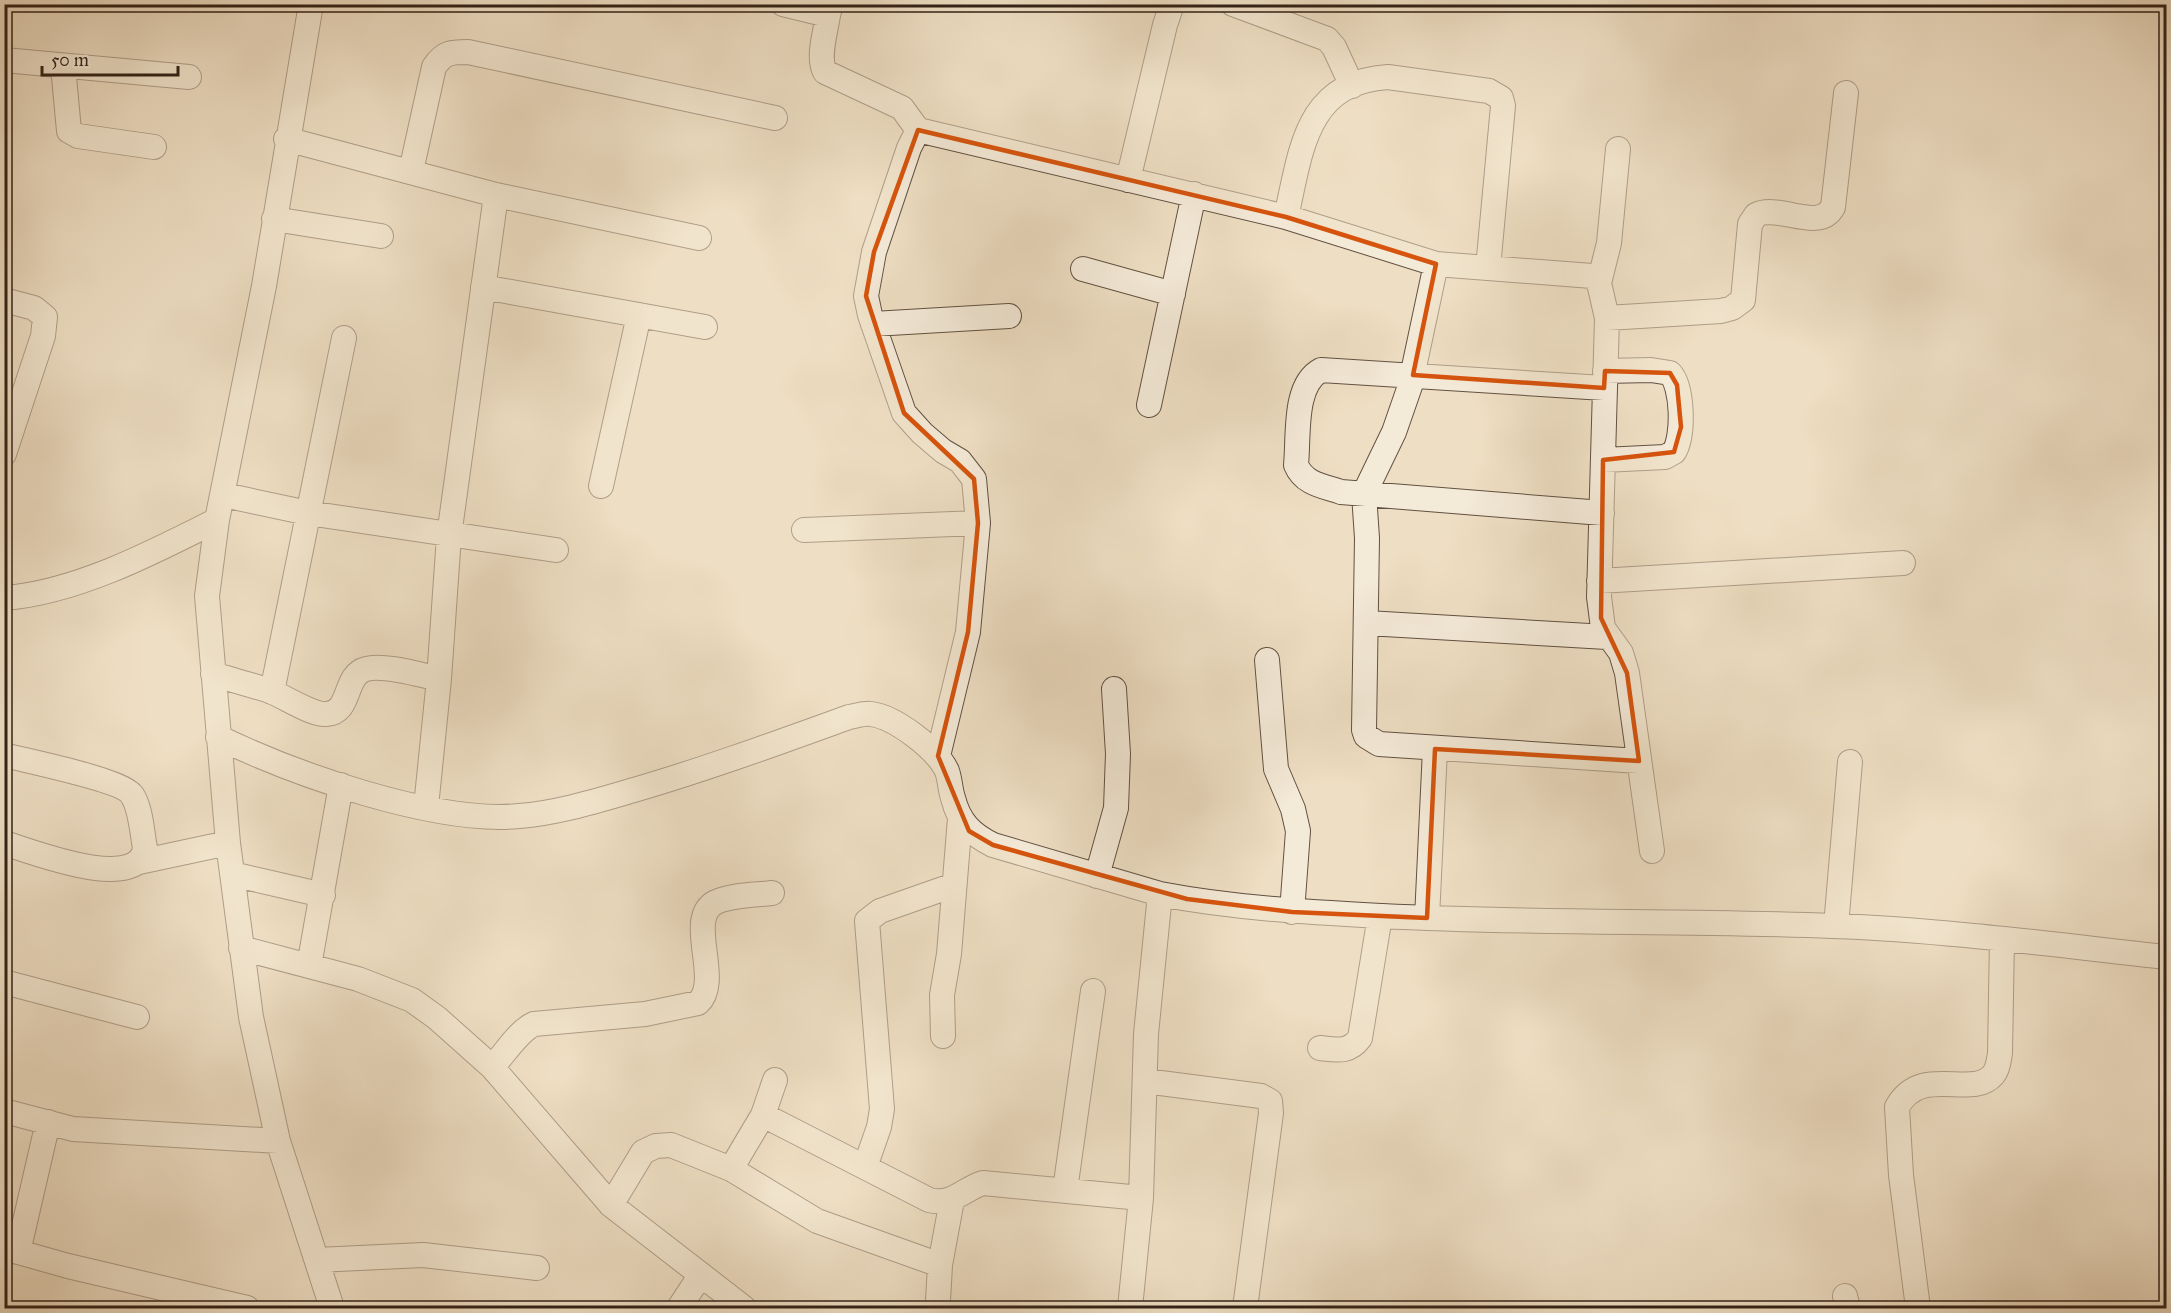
<svg xmlns="http://www.w3.org/2000/svg" width="2171" height="1313" font-family="'IM FELL Great Primer',serif">
<style>
.lines{fill:none;stroke-linecap:round;stroke-linejoin:round}
.minor-casing{stroke:#625142;stroke-width:26}
.minor{stroke:#f4ead8;stroke-width:24}
.marked{fill:none;stroke:#d6540d;stroke-width:4.5;stroke-linejoin:round}
</style>
<rect width="100%" height="100%" fill="#eedec3"/>
<filter id="stains"><feTurbulence type="fractalNoise" baseFrequency=".00333" numOctaves="4"/><feColorMatrix values="0 0 0 0 .2 0 0 0 0 .09 0 0 0 0 .02 0 0 0 .5 -.17"/></filter>
<radialGradient id="worn" r=".72"><stop offset=".6" stop-color="#630" stop-opacity="0"/><stop offset="1" stop-color="#630" stop-opacity=".3"/></radialGradient>
<g class="lines">
<defs>
<path id="minor" d="M 311,4 L 264,286 L 217,520 L 207,596 L 228,843 L 251,1017 L 278,1141 L 332,1308
M 783,4 L 828,15 L 831,4
M 1233,4 L 1327,39 L 1334,47 L 1352,86
M 828,15 C 826,31 817,57 825,72 L 902,108 L 918,130
M 4,60 L 189,77
M 63,66 L 69,131 L 78,136 L 154,147
M 286,139 L 496,195 L 699,238
M 411,171 L 434,67 C 444,52 451,52 468,52 L 775,118
M 1128,180 L 1165,25 L 1172,4
M 1286,217 C 1301,152 1305,82 1388,77 L 1489,91 L 1501,98 L 1503,106 L 1488,268
M 274,219 L 381,236
M 1436,264 L 1410,386 L 1394,432 L 1364,494 L 1367,538 L 1364,730 L 1366,736 L 1379,744 L 1639,761
M 1083,269 L 1173,294
M 1599,283 L 1609,243 L 1618,149
M 483,287 L 705,327
M 4,300 L 34,308 L 45,317 L 43,336 L 4,454
M 1607,318 L 1721,311 L 1732,308 L 1743,300 L 1750,224 L 1756,215 C 1778,203 1819,233 1833,207 L 1846,93
M 873,324 L 1009,316
M 1149,405 L 1194,194
M 1603,460 L 1665,457 L 1674,452 C 1684,436 1683,387 1670,373 L 1651,370 L 1605,371
M 601,486 L 639,315
M 224,495 L 308,513 L 556,550
M 1602,513 L 1341,492 C 1323,486 1304,484 1296,465 C 1299,436 1293,385 1321,370 L 1604,388
M 804,530 L 978,523
M 1599,581 L 1903,563
M 4,598 C 75,593 154,552 217,520
M 1367,623 L 1607,637
M 1267,660 L 1276,769 L 1293,809 L 1298,831 L 1292,912
M 213,674 C 232,680 252,685 270,691 C 285,697 312,715 326,714 C 352,713 343,675 366,669 C 384,664 420,675 439,679
M 272,692 L 344,338
M 218,737 C 294,774 435,824 519,816 C 558,813 596,801 634,790 C 706,769 777,743 849,717 C 856,716 864,713 871,714 C 895,717 937,749 947,771 C 950,779 950,789 953,798 C 959,822 971,834 993,845 L 1160,894 C 1233,908 1308,912 1382,916 C 1532,924 1683,920 1833,926 C 1945,930 2056,945 2166,957
M 4,755 C 27,761 122,780 132,795 C 141,808 142,833 145,848 C 139,894 30,851 4,843
M 938,756 L 968,632 L 978,523 L 974,479 L 960,461 L 943,451 L 922,433 L 904,413 L 870,315 L 866,296 L 874,252 L 909,148 L 918,130 L 1286,217 L 1436,264 L 1592,276 L 1599,283 L 1607,318 L 1599,597 L 1603,628 L 1621,653 L 1627,673 L 1652,851
M 426,807 L 439,679 L 449,536 L 496,195
M 139,862 L 228,843
M 232,874 L 323,895
M 1097,876 L 1116,808 L 1118,754 L 1114,689
M 1427,918 L 1435,749
M 1836,926 L 1850,762
M 241,948 L 358,979 L 412,1000 L 437,1018 L 492,1067 L 611,1205 L 744,1308
M 309,966 L 341,785
M 4,982 L 137,1017
M 943,1036 L 942,995 L 949,954 L 960,818
M 1320,1048 C 1337,1050 1349,1053 1360,1038 L 1380,916
M 492,1067 C 505,1054 518,1031 534,1024 L 645,1014 L 698,1003 C 723,980 684,918 716,902 C 731,895 755,895 772,893
M 1145,1081 L 1261,1096 L 1270,1101 L 1271,1113 L 1245,1308
M 4,1111 L 73,1129 L 278,1141
M 763,1115 L 929,1200 C 953,1206 963,1189 983,1183 L 1141,1198
M 865,1167 L 879,1127 L 882,1109 L 867,921 L 880,911 L 954,885
M 731,1169 L 763,1115 L 775,1080
M 1065,1190 L 1093,991
M 611,1205 L 643,1152 L 656,1146 L 671,1145 L 731,1169 L 817,1221 L 940,1265
M 4,1248 L 68,1266 L 247,1308
M 18,1252 L 48,1122
M 317,1260 L 423,1255 L 537,1268
M 1845,1296 L 1848,1308
M 938,1301 L 940,1265 L 952,1200
M 679,1308 L 700,1276
M 1130,1308 L 1141,1198 L 1146,1034 L 1160,894
M 1918,1308 L 1901,1175 L 1897,1107 C 1922,1063 1971,1100 1993,1075 C 1998,1069 1999,1060 2000,1053 L 2002,939"/>
</defs>
<use href="#minor" class="minor-casing"/>
<use href="#minor" class="minor"/>
</g>
<path d="M0 0H2171V1313H0ZM 918,130 L 1286,217 L 1436,264 L 1413,375 L 1604,388 L 1605,371 L 1670,373 L 1677,385 L 1681,427 L 1674,452 L 1603,460 L 1601,618 L 1627,673 L 1639,761 L 1435,749 L 1427,918 L 1292,912 L 1187,899 L 993,845 L 969,831 L 938,756 L 968,632 L 978,523 L 974,479 L 904,413 L 866,296 L 874,252 Z" fill="#eedec3" fill-opacity=".55" fill-rule="evenodd"/>
<path class="marked" d="M 918,130 L 1286,217 L 1436,264 L 1413,375 L 1604,388 L 1605,371 L 1670,373 L 1677,385 L 1681,427 L 1674,452 L 1603,460 L 1601,618 L 1627,673 L 1639,761 L 1435,749 L 1427,918 L 1292,912 L 1187,899 L 993,845 L 969,831 L 938,756 L 968,632 L 978,523 L 974,479 L 904,413 L 866,296 L 874,252 Z"/>
<rect width="2171" height="1313" fill="none" stroke="#eedec3" stroke-width="24"/>
<rect x="6" y="6" width="2159" height="1301" fill="none" stroke="#332217" stroke-width="3"/>
<rect x="12" y="12" width="2147" height="1289" fill="none" stroke="#332217" stroke-width="1.5"/>
<path d="M42 66v9h136v-9" fill="none" stroke="#332217" stroke-width="3"/>
<text x="51" y="66" font-size="18" fill="#332217" stroke="#f4ead8" stroke-width="4.5" paint-order="stroke">50 m</text>
<rect width="100%" height="100%" filter="url(#stains)"/>
<rect width="100%" height="100%" fill="url(#worn)"/>
</svg>
